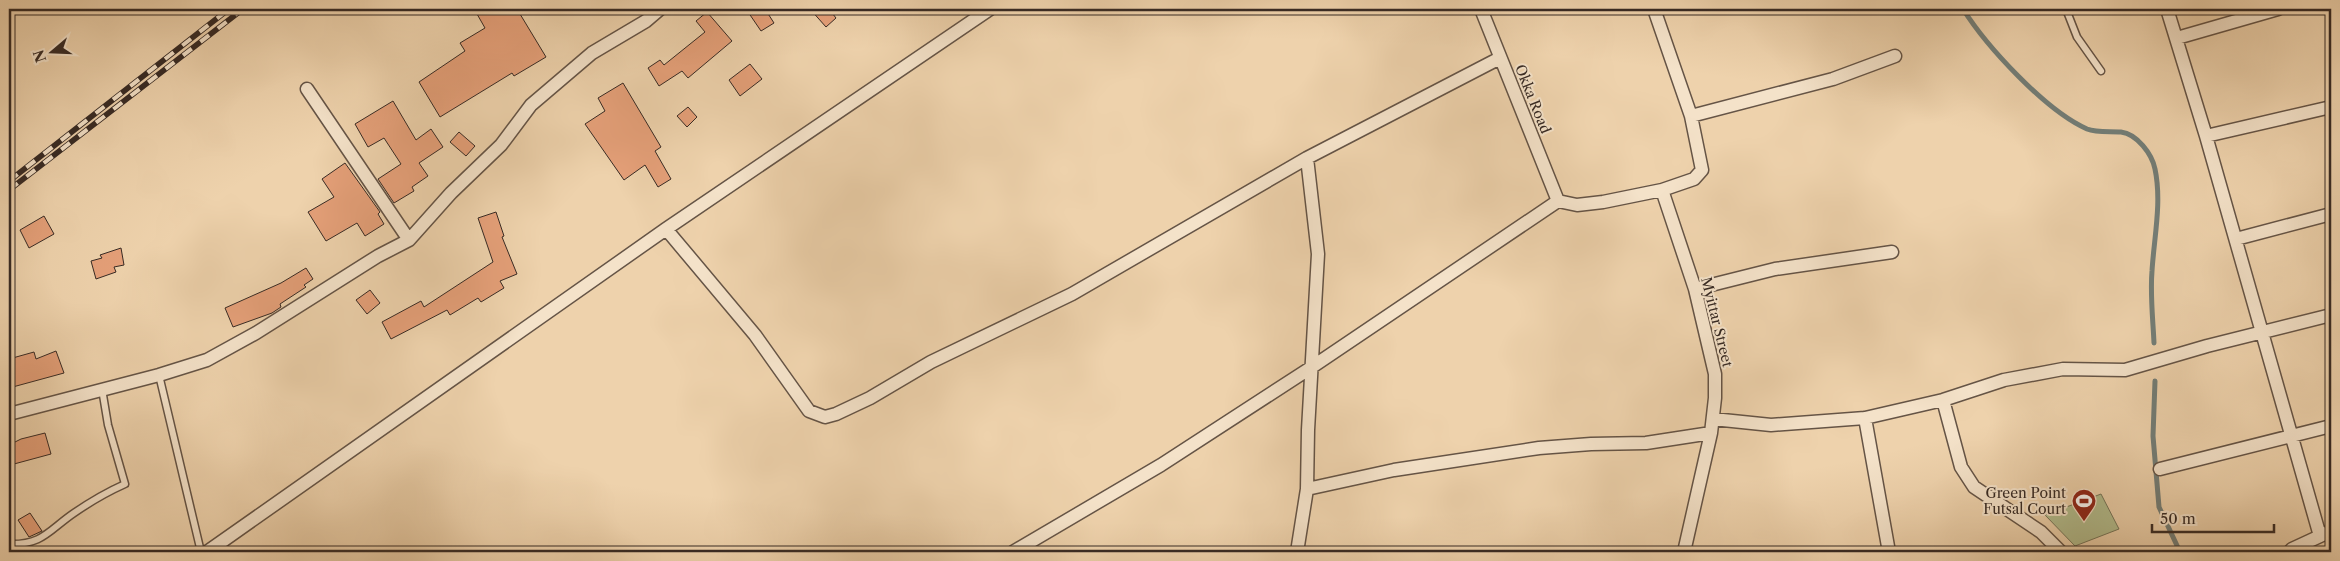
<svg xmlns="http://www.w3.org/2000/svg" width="2340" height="561" font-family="'Libre Caslon Text',serif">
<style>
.green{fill:#b2bd8e;stroke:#747459}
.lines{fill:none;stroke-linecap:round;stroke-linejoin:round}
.stream{stroke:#737e78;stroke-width:5}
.building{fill:#e5a079;stroke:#372a24}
.lane-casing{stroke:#655446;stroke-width:9}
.street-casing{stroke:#655446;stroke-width:15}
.lane{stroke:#f4e2c9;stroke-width:6}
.street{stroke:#f4e2c9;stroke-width:12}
.rail-casing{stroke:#372a24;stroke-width:5.5}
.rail{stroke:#f4e2c9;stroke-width:4;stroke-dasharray:11;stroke-linecap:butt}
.labels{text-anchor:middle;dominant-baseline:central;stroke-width:4;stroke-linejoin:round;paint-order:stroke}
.street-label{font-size:14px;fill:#372a24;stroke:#f4e2c9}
.poi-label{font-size:14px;fill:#372a24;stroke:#f4e2c9;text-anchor:end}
</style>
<rect width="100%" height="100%" fill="#eed2ac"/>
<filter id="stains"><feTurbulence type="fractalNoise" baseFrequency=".004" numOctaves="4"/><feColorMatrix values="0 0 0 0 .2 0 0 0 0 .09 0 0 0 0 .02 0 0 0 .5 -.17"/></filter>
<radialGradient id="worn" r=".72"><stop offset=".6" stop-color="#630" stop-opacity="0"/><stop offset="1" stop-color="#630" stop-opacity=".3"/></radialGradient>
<path class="green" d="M 2101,494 L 2119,529 L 2075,546 L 2045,515 Z"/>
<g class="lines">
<path class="stream" d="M 1963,9 C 1987,47 2046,111 2087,129 C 2097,133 2111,131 2121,132 C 2137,134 2152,154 2155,169 C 2162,202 2154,238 2152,271 C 2150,295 2153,320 2154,343
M 2155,381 L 2153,436 L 2159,507 L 2180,552"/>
</g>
<path class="building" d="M 485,9 L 517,9 L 546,57 L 514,76 L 512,73 L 440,117 L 419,82 L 465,51 L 460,43 L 485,28 L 477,14 Z
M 746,9 L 765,9 L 774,23 L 761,31 Z
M 810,9 L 829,9 L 836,18 L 826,27 Z
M 707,12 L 732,41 L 688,78 L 682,71 L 659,86 L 648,68 L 660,60 L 664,65 L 705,32 L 696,21 Z
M 750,64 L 762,79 L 740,96 L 729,80 Z
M 623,83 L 661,147 L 655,151 L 671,179 L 658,187 L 645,165 L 624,180 L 585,124 L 605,111 L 598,98 Z
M 393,101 L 416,140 L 431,129 L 443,147 L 419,163 L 428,176 L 412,187 L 414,191 L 394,203 L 378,179 L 401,164 L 384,138 L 368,147 L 355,124 Z
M 688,107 L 697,117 L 687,127 L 677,116 Z
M 459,132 L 475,146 L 466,156 L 450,142 Z
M 345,163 L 380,212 L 378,214 L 384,224 L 365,236 L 357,223 L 326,241 L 308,212 L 334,197 L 322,179 Z
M 496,212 L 504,236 L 502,237 L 517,274 L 500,281 L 504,288 L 481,302 L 478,298 L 450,315 L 447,310 L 391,339 L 382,322 L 421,301 L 424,307 L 493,262 L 478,218 Z
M 44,216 L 54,234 L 29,248 L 20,230 Z
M 121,248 L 124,265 L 114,267 L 116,272 L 96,279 L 91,261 L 102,258 L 100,255 Z
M 306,268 L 313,279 L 304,285 L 306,287 L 280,304 L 281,307 L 272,313 L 233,327 L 225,308 L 281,283 Z
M 370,290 L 380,303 L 367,314 L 356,300 Z
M 56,351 L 64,373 L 9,388 L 9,359 L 34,352 L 36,359 Z
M 45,433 L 51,454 L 14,464 L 9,445 L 21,439 Z
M 30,513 L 42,531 L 29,537 L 18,520 Z"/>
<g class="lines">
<defs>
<path id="lane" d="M 2066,9 L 2077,37 L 2101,71
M 159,375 L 201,552
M 9,544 C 43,545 49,530 74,513 C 90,502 107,492 125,484 L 108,425 L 102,389"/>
<path id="street" d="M 1481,9 L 1558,201
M 2167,9 L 2206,136 L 2320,536
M 2177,38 L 2278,9
M 307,89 L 409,240
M 1691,116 L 1833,79 L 1895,56
M 2206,136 L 2331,107
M 1662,190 L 1695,289 L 1715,374 L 1715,398 L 1711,433 L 1684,552
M 666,229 L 755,335 L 809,411 L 825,417 L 836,414 L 870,398 L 931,362 L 1072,294 L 1307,158 L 1500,58
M 2236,239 L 2331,214
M 1695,289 L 1775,269 L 1892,252
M 1943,400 L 1961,467 L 1974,487 L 2041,532 L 2061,552
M 9,414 L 159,375 L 207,360 L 256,333 L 378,256 L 409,240 L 451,193 L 501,145 L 531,105 L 592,53 L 646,21 L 660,9
M 1865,418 L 1889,552
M 1713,419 L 1771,425 L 1865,418 L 1943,400 L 2004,380 L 2063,369 L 2125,370 L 2207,346 L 2331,315
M 2160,469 L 2331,426
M 1307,489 L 1394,470 L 1539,448 L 1591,444 L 1646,443 L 1711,433
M 207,552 L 666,229 L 990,9
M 1013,552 L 1161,465 L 1312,367 L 1558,201 L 1577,205 L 1603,202 L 1662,190 L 1694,179 L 1702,170 L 1691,116 L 1654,9
M 1297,552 L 1307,489 L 1308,430 L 1318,254 L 1307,158
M 2289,552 L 2292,549 L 2331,531"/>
</defs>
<use href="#lane" class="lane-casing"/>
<use href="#street" class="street-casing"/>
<use href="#lane" class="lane"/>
<use href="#street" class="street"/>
<defs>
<path id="rail" d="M 9,181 L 229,9
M 9,190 L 243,9"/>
</defs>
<use href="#rail" class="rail-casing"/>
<use href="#rail" class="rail"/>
</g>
<defs>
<symbol id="stadium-pin" viewBox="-11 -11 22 30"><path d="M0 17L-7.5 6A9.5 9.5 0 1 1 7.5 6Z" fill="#8f2418" stroke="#f4e2c9"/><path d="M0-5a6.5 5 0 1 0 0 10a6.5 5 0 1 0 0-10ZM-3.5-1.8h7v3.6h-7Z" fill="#fff"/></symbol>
</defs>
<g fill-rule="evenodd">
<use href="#stadium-pin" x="2070" y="487" width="28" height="38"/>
</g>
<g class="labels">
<g class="street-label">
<text transform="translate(1533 99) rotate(68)">Okka Road</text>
<text transform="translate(1717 322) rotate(76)">Myittar Street</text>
</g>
<g class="poi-label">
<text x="2066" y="493">Green Point<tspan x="2066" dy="16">Futsal Court</tspan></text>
</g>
</g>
<rect width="2340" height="561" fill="none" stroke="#eed2ac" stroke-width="30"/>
<rect x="10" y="10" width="2320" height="541" fill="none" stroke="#372a24" stroke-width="2.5"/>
<rect x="15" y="15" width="2310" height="531" fill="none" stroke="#372a24"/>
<g transform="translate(52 52) rotate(251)" stroke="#f4e2c9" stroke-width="4" paint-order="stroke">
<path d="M0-4L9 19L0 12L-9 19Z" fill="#372a24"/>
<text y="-8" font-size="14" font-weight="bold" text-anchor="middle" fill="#372a24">N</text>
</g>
<path d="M2152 524v8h122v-8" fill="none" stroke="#372a24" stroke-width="2.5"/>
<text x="2160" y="524" font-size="15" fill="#372a24" stroke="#f4e2c9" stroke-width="4" paint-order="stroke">50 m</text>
<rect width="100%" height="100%" filter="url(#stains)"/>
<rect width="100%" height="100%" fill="url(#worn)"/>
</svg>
